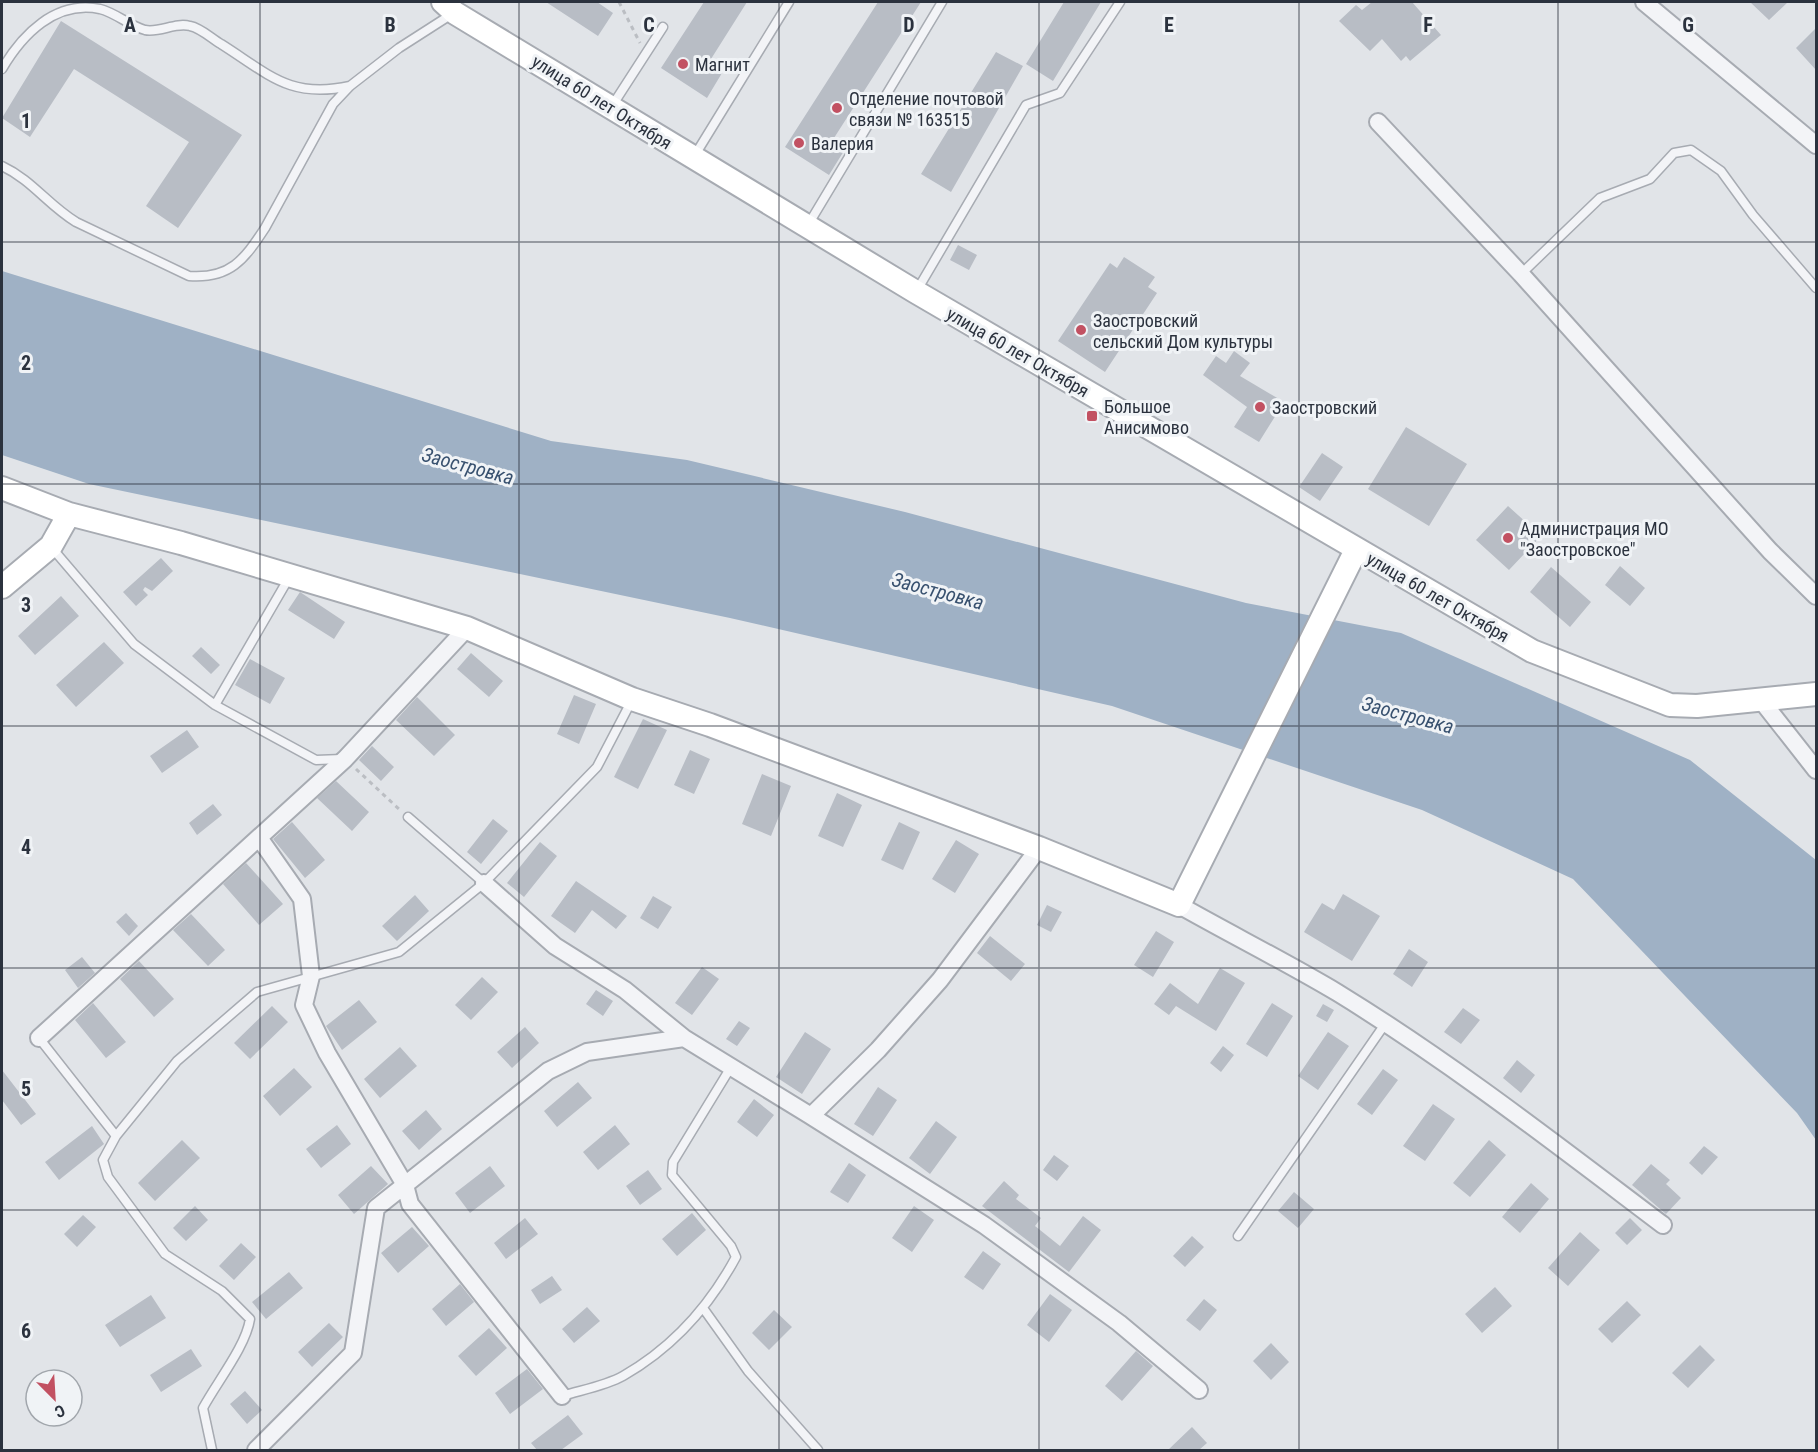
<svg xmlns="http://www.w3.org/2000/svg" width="1818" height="1452" font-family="'Roboto Condensed',sans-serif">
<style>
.water{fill:#9fb1c5}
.building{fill:#b8bdc5}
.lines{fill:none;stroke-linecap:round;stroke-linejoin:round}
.lane-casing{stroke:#a7abb2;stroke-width:11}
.street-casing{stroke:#a7abb2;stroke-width:20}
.secondary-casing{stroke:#a7abb2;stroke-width:26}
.path{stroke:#bbbec3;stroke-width:3;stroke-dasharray:4.5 4.5;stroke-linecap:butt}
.lane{stroke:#f3f4f7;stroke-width:8}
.street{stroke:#f3f4f7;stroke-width:16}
.secondary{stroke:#fff;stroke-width:22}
.grid{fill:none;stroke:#2b323e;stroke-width:1.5;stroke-opacity:0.55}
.poi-dot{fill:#c25162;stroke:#f0f3f6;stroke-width:2}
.labels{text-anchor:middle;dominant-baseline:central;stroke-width:6;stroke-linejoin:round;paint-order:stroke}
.poi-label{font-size:18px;fill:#2b323e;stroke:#f0f3f6;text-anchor:start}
.street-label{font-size:18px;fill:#2b323e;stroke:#f0f3f6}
.water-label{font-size:20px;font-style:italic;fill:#38516f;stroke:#f0f3f6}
.grid-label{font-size:20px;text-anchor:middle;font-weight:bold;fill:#2b323e;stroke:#f0f3f6;stroke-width:6;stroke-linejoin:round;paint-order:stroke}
</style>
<rect width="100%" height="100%" fill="#e1e4e8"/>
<path class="water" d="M 2,271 L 551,441 L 687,460 L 905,512 L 1246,603 L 1401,633 L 1690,760 L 1816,860 L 1816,1140 L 1797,1113 L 1573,879 L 1422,810 L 1112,706 L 730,618 L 89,484 L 2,455 Z"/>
<path class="building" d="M 546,2 L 597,2 L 613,13 L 598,36 Z
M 704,2 L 747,2 L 711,59 L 725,68 L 707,98 L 661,68 Z
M 878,2 L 921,2 L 834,138 L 847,146 L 829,175 L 785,147 Z
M 1064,2 L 1101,2 L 1053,81 L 1026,64 Z
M 1372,2 L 1412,2 L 1441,35 L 1410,61 L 1406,56 L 1401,61 L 1382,39 L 1370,51 L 1339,21 L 1356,5 L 1362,10 Z
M 1750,2 L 1788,2 L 1769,20 Z
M 61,21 L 242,135 L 178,228 L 146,206 L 189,142 L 74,69 L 30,137 L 2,118 Z
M 1816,28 L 1816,70 L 1796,48 Z
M 996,52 L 1023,66 L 951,192 L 921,174 Z
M 958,245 L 977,255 L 969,270 L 950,260 Z
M 1124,257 L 1155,277 L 1148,287 L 1157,293 L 1105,372 L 1058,341 L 1110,263 L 1117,268 Z
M 1234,351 L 1250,363 L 1240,376 L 1284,402 L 1259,442 L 1234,427 L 1247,407 L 1203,375 L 1216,356 L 1226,363 Z
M 1406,427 L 1467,464 L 1429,526 L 1368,489 Z
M 1322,453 L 1343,467 L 1320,501 L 1299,487 Z
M 1508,506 L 1541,536 L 1509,570 L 1476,540 Z
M 161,558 L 173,571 L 152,591 L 145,587 L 143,590 L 148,595 L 136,606 L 123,592 Z
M 1620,566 L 1645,588 L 1630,606 L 1605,585 Z
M 1551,567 L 1591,602 L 1570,627 L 1530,592 Z
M 300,592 L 345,622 L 334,639 L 288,610 Z
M 61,596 L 79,616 L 35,655 L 18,636 Z
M 104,642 L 124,663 L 76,707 L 56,685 Z
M 201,647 L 220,665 L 211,674 L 192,656 Z
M 471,653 L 503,681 L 489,697 L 457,669 Z
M 250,659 L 285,678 L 270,704 L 235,685 Z
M 574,695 L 596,704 L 579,744 L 557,734 Z
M 417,697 L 455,735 L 434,756 L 396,720 Z
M 643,719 L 667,730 L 638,789 L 614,777 Z
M 187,730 L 199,747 L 162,773 L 150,756 Z
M 372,746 L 394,767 L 381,781 L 359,760 Z
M 690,750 L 710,759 L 694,794 L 674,785 Z
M 762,774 L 791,786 L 771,836 L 742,824 Z
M 336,781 L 369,812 L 352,831 L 317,798 Z
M 837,793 L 862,805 L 843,847 L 818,836 Z
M 213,804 L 222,815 L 197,835 L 189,823 Z
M 493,819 L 508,831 L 481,864 L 467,852 Z
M 292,822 L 325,860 L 305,878 L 273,839 Z
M 899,822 L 920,832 L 903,870 L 881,860 Z
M 956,840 L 979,854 L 955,893 L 932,879 Z
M 540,842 L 557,856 L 524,897 L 507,883 Z
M 246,863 L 283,904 L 259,925 L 223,884 Z
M 576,881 L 627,916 L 616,929 L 592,910 L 575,933 L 551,916 Z
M 1343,894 L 1380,916 L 1352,961 L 1304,932 L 1322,903 L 1334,910 Z
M 415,895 L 429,911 L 397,941 L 382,926 Z
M 653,896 L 672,907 L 658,929 L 640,918 Z
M 1047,905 L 1062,912 L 1051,932 L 1037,925 Z
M 126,913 L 138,926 L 129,936 L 116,922 Z
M 191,914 L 225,950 L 208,966 L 173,930 Z
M 1156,931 L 1174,942 L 1153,977 L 1134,965 Z
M 990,936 L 1025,964 L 1011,981 L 977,953 Z
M 1409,949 L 1428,962 L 1412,987 L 1393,974 Z
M 82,957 L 95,973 L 78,988 L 65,970 Z
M 139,961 L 174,999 L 154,1017 L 120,979 Z
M 702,967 L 719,979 L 692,1015 L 675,1003 Z
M 1220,968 L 1245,983 L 1216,1031 L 1176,1006 L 1169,1015 L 1154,1004 L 1170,983 L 1198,1004 Z
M 482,977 L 498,992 L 471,1020 L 455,1005 Z
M 596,990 L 613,1001 L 603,1016 L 586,1004 Z
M 359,1000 L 377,1022 L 342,1050 L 326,1026 Z
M 93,1003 L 126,1042 L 106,1058 L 75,1020 Z
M 1272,1003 L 1293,1016 L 1267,1057 L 1246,1044 Z
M 1323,1004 L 1334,1010 L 1327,1022 L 1316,1016 Z
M 272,1006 L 288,1022 L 250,1059 L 234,1043 Z
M 1463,1008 L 1480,1020 L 1461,1044 L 1444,1032 Z
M 739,1021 L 750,1028 L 737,1046 L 726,1039 Z
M 525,1027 L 539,1043 L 512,1068 L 497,1052 Z
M 805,1032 L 831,1049 L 802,1094 L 776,1077 Z
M 1328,1032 L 1349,1046 L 1318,1090 L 1298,1076 Z
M 1223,1046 L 1234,1055 L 1221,1072 L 1210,1063 Z
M 400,1047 L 417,1066 L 380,1098 L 364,1079 Z
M 1517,1060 L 1535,1075 L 1521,1093 L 1503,1078 Z
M 294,1068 L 312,1087 L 280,1116 L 263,1096 Z
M 1383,1069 L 1398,1080 L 1372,1115 L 1357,1104 Z
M 2,1070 L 36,1114 L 21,1125 L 2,1100 Z
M 578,1082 L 592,1098 L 557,1127 L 544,1111 Z
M 878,1087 L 897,1100 L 873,1136 L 854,1124 Z
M 754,1099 L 774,1115 L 757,1137 L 737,1122 Z
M 1433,1104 L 1455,1119 L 1425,1161 L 1403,1146 Z
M 426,1110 L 442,1129 L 419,1150 L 402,1131 Z
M 936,1121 L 957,1137 L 930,1174 L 909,1158 Z
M 337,1125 L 351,1144 L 321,1168 L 306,1149 Z
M 615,1125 L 630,1144 L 598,1170 L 583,1152 Z
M 92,1126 L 104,1144 L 59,1180 L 45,1162 Z
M 182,1140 L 200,1158 L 155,1201 L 138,1183 Z
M 1489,1140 L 1506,1155 L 1470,1197 L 1453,1183 Z
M 1704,1146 L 1718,1157 L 1702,1175 L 1689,1163 Z
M 1054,1155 L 1069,1166 L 1057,1181 L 1043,1170 Z
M 849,1163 L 866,1175 L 848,1203 L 830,1192 Z
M 1651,1164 L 1670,1180 L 1666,1184 L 1681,1198 L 1666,1214 L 1632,1185 Z
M 371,1166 L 388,1184 L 354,1214 L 338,1195 Z
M 490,1166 L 505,1186 L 470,1213 L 455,1193 Z
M 648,1170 L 662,1189 L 640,1205 L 626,1186 Z
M 1004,1181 L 1019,1195 L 1016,1199 L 1041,1218 L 1035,1226 L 1060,1246 L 1083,1216 L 1101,1230 L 1069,1272 L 982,1206 Z
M 1531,1183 L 1549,1199 L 1520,1233 L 1502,1217 Z
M 1294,1192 L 1314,1209 L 1298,1228 L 1278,1211 Z
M 195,1206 L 208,1220 L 186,1241 L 173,1228 Z
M 914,1206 L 934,1220 L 912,1252 L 892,1238 Z
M 692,1213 L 706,1230 L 677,1256 L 662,1239 Z
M 83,1215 L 96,1227 L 77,1247 L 64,1234 Z
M 525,1218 L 538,1234 L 506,1259 L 494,1243 Z
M 1630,1218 L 1642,1230 L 1627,1245 L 1615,1233 Z
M 412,1227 L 429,1246 L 398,1273 L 381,1253 Z
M 1580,1232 L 1600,1250 L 1568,1286 L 1548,1268 Z
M 1192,1236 L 1204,1247 L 1185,1267 L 1173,1256 Z
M 241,1243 L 256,1257 L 234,1280 L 219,1266 Z
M 983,1251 L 1001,1264 L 983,1290 L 964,1277 Z
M 289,1272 L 303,1288 L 266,1319 L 252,1302 Z
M 552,1276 L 562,1290 L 540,1304 L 531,1290 Z
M 460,1284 L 474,1302 L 446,1326 L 432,1309 Z
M 1495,1287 L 1512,1306 L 1482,1333 L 1465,1314 Z
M 1050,1294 L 1072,1310 L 1049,1342 L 1027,1325 Z
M 151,1295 L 166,1318 L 120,1347 L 105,1325 Z
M 1204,1299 L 1217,1310 L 1200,1331 L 1186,1320 Z
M 1627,1301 L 1641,1315 L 1612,1343 L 1598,1329 Z
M 587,1307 L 600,1321 L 574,1343 L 562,1329 Z
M 774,1310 L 792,1327 L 769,1350 L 752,1333 Z
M 329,1323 L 343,1337 L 312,1367 L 298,1352 Z
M 489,1328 L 507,1348 L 476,1376 L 458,1356 Z
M 1271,1343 L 1289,1362 L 1271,1380 L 1253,1361 Z
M 1700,1345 L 1715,1360 L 1688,1388 L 1672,1373 Z
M 191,1349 L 202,1366 L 161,1392 L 150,1375 Z
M 1136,1351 L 1153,1366 L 1122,1401 L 1105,1386 Z
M 527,1369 L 543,1389 L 510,1414 L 495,1393 Z
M 245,1391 L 262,1410 L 247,1424 L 230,1404 Z
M 568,1415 L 583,1434 L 561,1450 L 537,1450 L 531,1443 Z
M 1192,1427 L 1207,1443 L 1199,1450 L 1168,1450 Z"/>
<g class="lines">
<defs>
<path id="lane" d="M 2,69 C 22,35 55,0 100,9 C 116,13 130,26 145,30 C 160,33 175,22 190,26 C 201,28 212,39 221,44 C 270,75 290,99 350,86
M 612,106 L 663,27
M 695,155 L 789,2
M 2,166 C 32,180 48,205 76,222 L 189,276 C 230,279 244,260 265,228 L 333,104 L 350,86 L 399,48 L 452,14
M 808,225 L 942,2
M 1521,274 L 1600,198 L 1650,179 L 1674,153 L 1691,150 L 1721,171 L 1753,215 L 1816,288
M 916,292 L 1026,105 L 1060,93 L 1120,2
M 52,548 L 134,644 L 215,705 L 316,760 L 342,759
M 215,705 L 290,576
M 408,817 L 484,883
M 39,1038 L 116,1136 L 177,1061 L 257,992 L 399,952 L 484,883 L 597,767 L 632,700
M 116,1136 L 103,1160 L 108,1177 L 165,1254 L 222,1291 L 250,1319 C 246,1346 217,1382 203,1408 L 212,1450
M 1238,1236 L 1385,1024
M 703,1308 L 748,1371 L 818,1450
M 562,1396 C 581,1390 605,1386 623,1376 C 672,1348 709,1307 736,1257 L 731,1246 L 672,1175 L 673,1162 L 731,1067"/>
<path id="street" d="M 1644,2 L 1816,145
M 1378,122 L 1521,274 L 1770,551 L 1816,596
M 1761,700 L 1816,770
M 260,839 L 302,899 L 311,976 L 304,1005 L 327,1053 L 405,1185 L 410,1204 L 562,1396
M 484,883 L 555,946 L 625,990 L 684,1038
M 1179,905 C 1232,935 1286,962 1338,993 C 1452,1063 1557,1145 1663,1225
M 39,1038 L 345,759 L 467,628
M 811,1116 L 984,1225 L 1119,1323 L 1199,1390
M 256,1450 L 353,1353 L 376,1208 L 548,1071 L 587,1052 L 684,1038 L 811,1116 L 878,1050 L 940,980 L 1039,848"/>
<path id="secondary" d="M 443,2 L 455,13 L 916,292 L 1532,651 L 1670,705 L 1697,706 L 1816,694
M 2,488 L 69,514 L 181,543 L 467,628 L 632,699 L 710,725 L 1039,848 L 1179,905 L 1356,550
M 2,587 L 51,546 L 69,514"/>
</defs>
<use href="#lane" class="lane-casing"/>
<use href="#street" class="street-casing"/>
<use href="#secondary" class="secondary-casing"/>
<path class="path" d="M 619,2 L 640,43
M 356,769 L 400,810"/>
<use href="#lane" class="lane"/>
<use href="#street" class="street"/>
<use href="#secondary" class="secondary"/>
</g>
<path class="grid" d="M 260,2 L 260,1450M 519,2 L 519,1450M 779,2 L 779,1450M 1039,2 L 1039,1450M 1299,2 L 1299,1450M 1558,2 L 1558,1450M 2,242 L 1816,242M 2,484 L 1816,484M 2,726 L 1816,726M 2,968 L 1816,968M 2,1210 L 1816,1210"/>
<g class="poi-dot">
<circle cx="683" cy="64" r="6"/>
<circle cx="837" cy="108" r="6"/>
<circle cx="799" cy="143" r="6"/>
<circle cx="1081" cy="330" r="6"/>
<circle cx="1260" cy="407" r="6"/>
<rect x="1086" y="410" width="12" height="12" rx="3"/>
<circle cx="1508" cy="538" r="6"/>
</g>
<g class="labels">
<g class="poi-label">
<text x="695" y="64">Магнит</text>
<text x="849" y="98">Отделение почтовой<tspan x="849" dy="21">связи № 163515</tspan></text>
<text x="811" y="143">Валерия</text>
<text x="1093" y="320">Заостровский<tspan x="1093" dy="21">сельский Дом культуры</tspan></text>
<text x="1104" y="406">Большое<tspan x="1104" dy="21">Анисимово</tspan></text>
<text x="1272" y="407">Заостровский</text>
<text x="1520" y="528">Администрация МО<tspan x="1520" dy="21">"Заостровское"</tspan></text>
</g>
<g class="street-label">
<text transform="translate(602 102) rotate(32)">улица 60 лет Октября</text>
<text transform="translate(1018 352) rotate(30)">улица 60 лет Октября</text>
<text transform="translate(1438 597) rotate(30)">улица 60 лет Октября</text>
</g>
<g class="water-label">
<text transform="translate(468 466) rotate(15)">Заостровка</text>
<text transform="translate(938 591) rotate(15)">Заостровка</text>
<text transform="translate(1408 715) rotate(15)">Заостровка</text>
</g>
</g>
<g class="grid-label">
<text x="130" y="32">A</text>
<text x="390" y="32">B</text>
<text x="649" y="32">C</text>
<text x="909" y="32">D</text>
<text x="1169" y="32">E</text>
<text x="1428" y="32">F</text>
<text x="1688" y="32">G</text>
<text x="26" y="128">1</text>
<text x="26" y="370">2</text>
<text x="26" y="612">3</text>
<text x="26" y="854">4</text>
<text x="26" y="1096">5</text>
<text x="26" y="1338">6</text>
</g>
<rect width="1818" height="1452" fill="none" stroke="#2b323e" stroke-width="6"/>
<g transform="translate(54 1398) rotate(156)"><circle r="28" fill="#f0f3f6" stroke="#a1a6ac" stroke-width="1.5"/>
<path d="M0-4.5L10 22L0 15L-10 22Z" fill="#c25162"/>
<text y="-9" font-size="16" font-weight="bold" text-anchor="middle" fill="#2b323e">С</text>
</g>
</svg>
